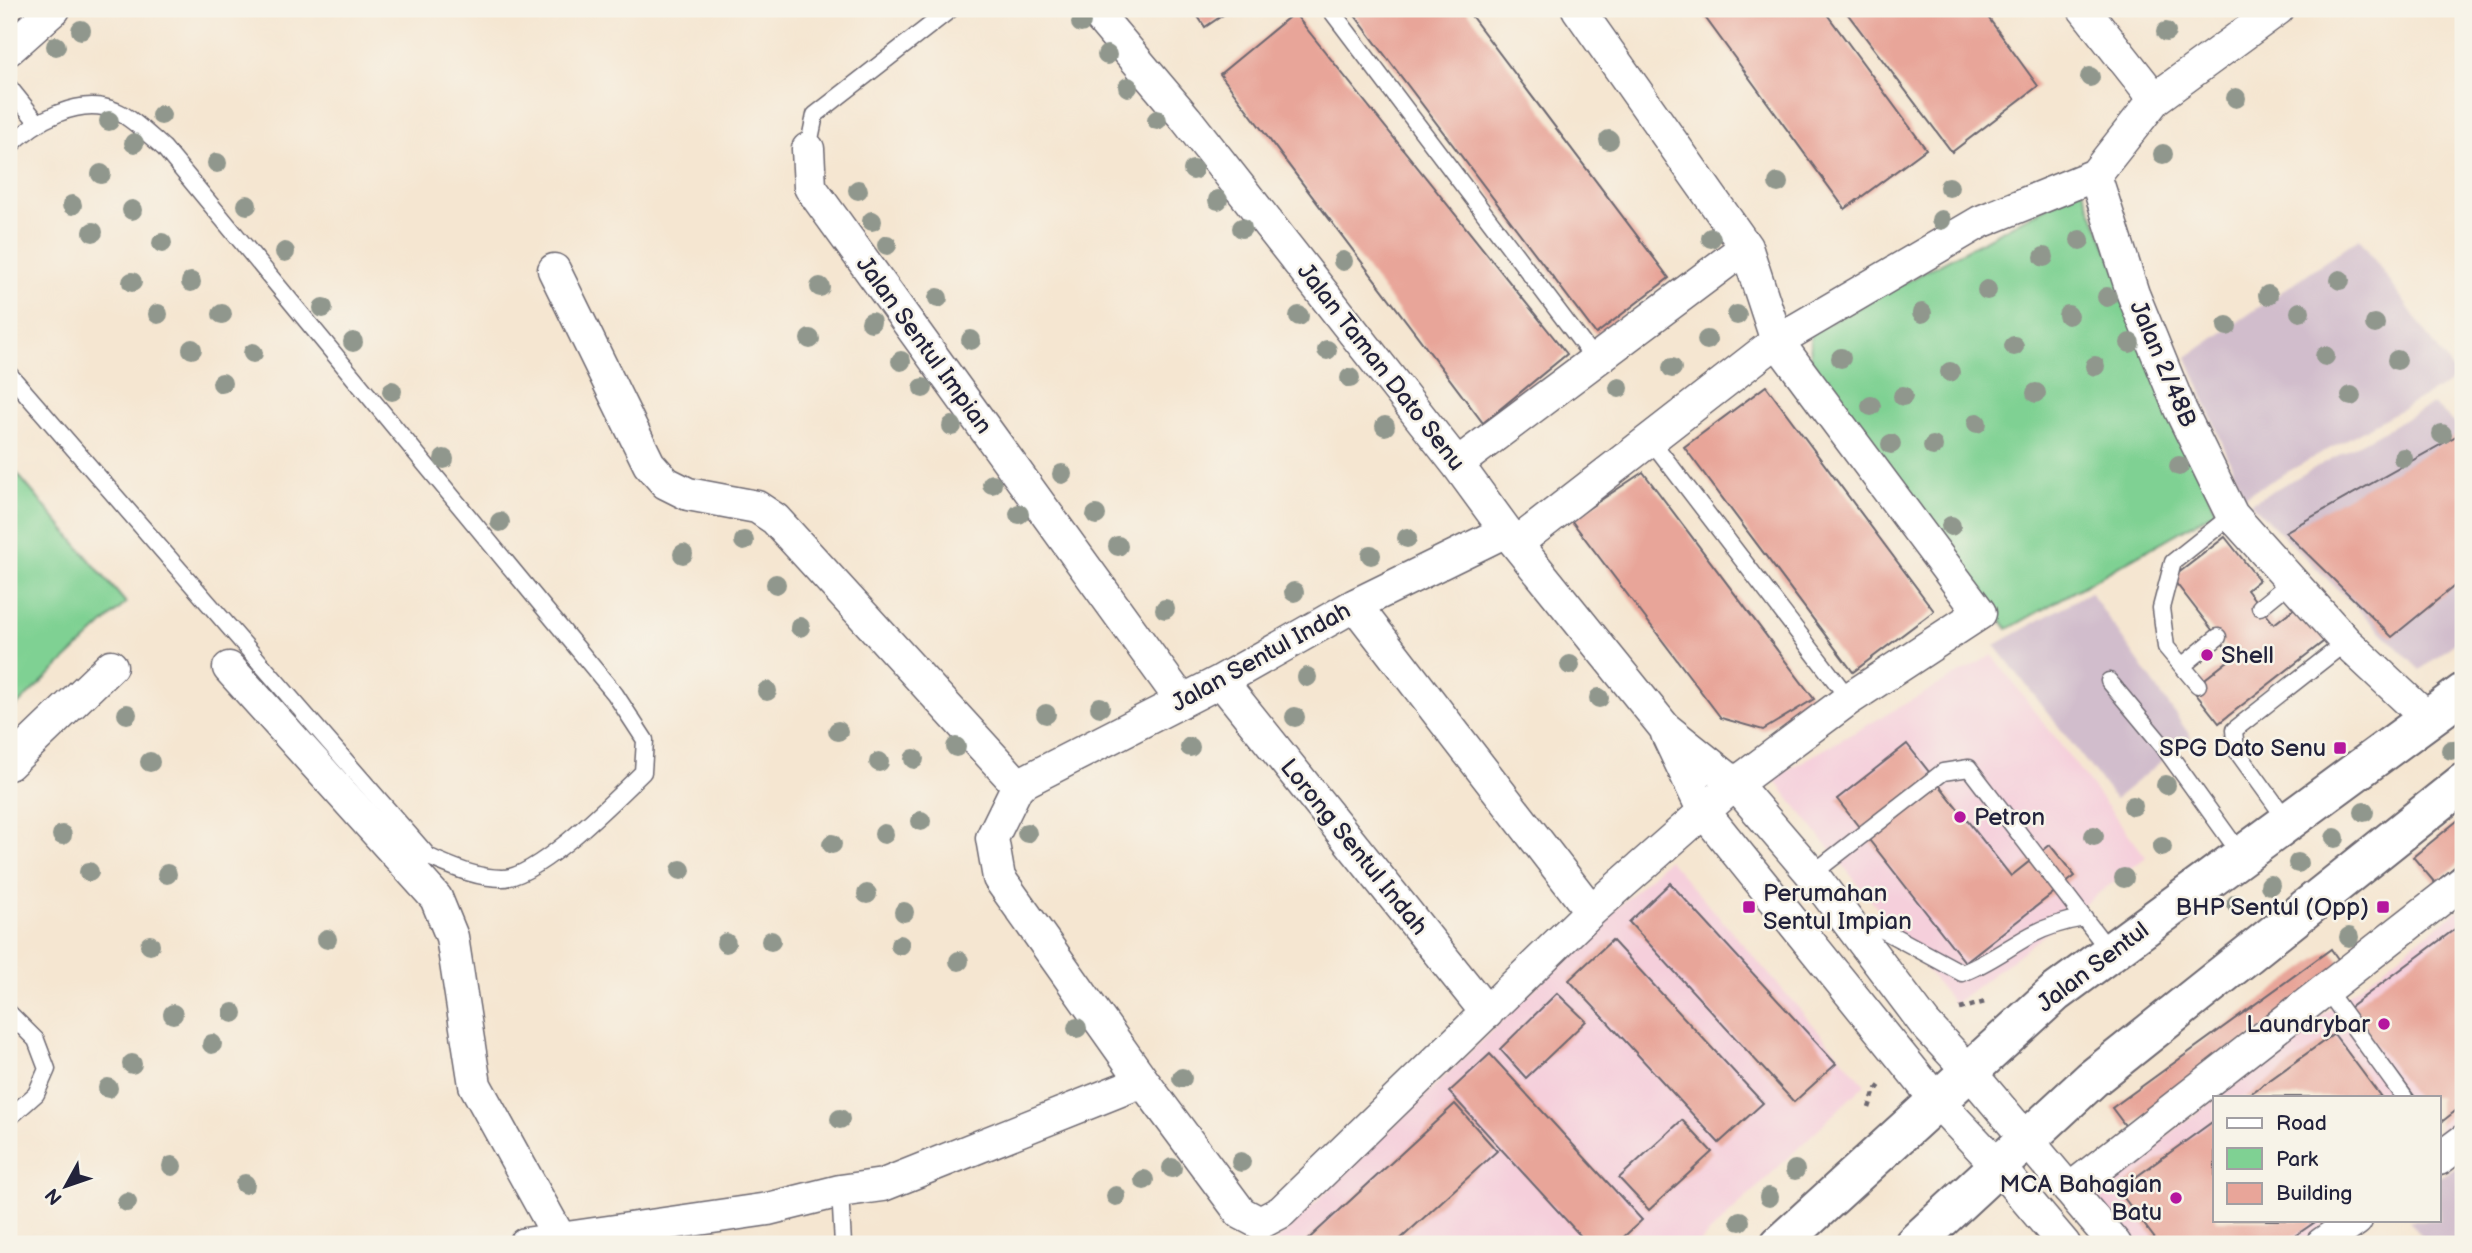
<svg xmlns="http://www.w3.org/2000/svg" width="2472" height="1253" font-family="'Balsamiq Sans',sans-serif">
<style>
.built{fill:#f5cfdb}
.industrial{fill:#d1bdcc}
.green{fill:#7fd193;stroke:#507a67;stroke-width:2}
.building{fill:#e8a599}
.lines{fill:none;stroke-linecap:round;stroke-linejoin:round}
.service-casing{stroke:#6c6770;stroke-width:19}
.minor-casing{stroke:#6c6770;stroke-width:35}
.primary-casing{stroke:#6c6770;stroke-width:42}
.path{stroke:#6c6770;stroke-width:4.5;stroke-dasharray:5 5;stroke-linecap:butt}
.service{stroke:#fff;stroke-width:16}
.minor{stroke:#fff;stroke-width:32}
.primary{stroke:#fff;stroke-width:38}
.tree{fill:#90978d}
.poi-dot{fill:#b5179e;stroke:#f7f3e8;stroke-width:2.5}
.labels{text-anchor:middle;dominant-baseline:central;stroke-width:5;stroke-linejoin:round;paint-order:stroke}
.street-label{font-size:24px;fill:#22223b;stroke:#f7f3e8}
.poi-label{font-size:24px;fill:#22223b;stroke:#f7f3e8;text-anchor:end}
</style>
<rect width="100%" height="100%" fill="#f7f3e8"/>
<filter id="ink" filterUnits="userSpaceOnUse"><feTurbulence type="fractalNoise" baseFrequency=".0143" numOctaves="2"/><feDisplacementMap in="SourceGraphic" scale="14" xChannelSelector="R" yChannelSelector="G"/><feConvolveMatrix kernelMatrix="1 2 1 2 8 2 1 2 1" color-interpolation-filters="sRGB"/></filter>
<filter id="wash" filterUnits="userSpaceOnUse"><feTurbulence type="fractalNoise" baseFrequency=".00686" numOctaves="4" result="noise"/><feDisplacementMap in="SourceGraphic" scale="28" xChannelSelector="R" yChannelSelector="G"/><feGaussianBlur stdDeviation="1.57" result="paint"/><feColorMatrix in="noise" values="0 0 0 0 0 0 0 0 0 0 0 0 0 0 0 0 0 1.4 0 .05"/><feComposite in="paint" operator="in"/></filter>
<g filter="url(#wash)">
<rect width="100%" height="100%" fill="#f5e6d1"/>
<path class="built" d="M 1992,655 L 2146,857 L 1954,1004 L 1773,778 Z
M 1668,859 L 1865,1084 L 1698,1244 L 1273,1244 Z
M 2463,906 L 2463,1121 L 2439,1139 L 2439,1097 L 2217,1097 Z
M 2215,1099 L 2215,1220 L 2331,1220 L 2299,1244 L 2132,1244 L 2091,1194 Z"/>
<path class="industrial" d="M 2359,238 L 2458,378 L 2244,496 L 2187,357 Z
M 2433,404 L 2463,431 L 2463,637 L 2420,670 L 2250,503 Z
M 2090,592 L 2191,737 L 2115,799 L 1995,645 Z
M 2463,1164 L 2463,1244 L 2427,1244 L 2409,1220 L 2439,1220 L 2439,1177 Z"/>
<path class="green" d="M 2082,188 L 2216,511 L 2008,629 L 1811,361 L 1810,333 Z
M 9,464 L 126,603 L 9,713 Z"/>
<g id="blocks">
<path class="building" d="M 1193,9 L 1232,9 L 1205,27 Z
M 1350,9 L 1466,9 L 1669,278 L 1596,334 Z
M 1699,9 L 1823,9 L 1926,149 L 1845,209 Z
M 1844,9 L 1982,9 L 2038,86 L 1952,152 Z
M 1294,13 L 1567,354 L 1483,423 L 1220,74 Z
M 1766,386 L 1934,611 L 1853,672 L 1684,447 Z
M 2458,435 L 2463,441 L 2463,579 L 2392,637 L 2285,532 Z
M 1643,472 L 1814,699 L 1763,730 L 1721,718 L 1571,520 Z
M 2225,537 L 2259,580 L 2247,590 L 2274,624 L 2305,600 L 2332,635 L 2219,723 L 2192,689 L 2233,657 L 2172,578 Z
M 1907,744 L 2011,876 L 2050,845 L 2075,876 L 1965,962 L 1837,799 Z
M 2463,816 L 2463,860 L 2435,883 L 2413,857 Z
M 1670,883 L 1836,1064 L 1794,1102 L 1629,922 Z
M 2463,923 L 2463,1105 L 2439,1124 L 2439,1097 L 2415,1097 L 2349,1008 Z
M 1612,940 L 1763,1103 L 1719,1143 L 1569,980 Z
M 2331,949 L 2345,969 L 2127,1128 L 2112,1108 Z
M 1557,993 L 1586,1021 L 1526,1078 L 1500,1049 Z
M 2334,1034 L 2381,1097 L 2246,1097 Z
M 1490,1054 L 1642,1220 L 1616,1244 L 1588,1244 L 1449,1092 Z
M 1455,1104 L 1497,1151 L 1395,1244 L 1303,1244 Z
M 1682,1120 L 1712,1152 L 1649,1210 L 1619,1178 Z
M 2215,1120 L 2215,1220 L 2318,1220 L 2283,1244 L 2159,1244 L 2118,1190 Z"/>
</g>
</g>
<g filter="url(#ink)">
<use href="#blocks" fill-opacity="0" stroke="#6c6770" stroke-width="2"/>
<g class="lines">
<defs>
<path id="service" d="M 1330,9 L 1595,360
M 9,87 L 38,123
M 9,147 C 34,121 80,95 116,111 C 131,117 151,137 164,148 L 615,694 L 645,740 L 643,772 C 616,798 537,879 502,878 C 476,878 453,867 429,857 L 9,374
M 808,149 L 815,115 L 951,9
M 1650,439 L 1849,699
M 2260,607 L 2292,581
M 2182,666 L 2218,637
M 2109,681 L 2163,746 L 2242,856
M 2198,685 L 2166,647 L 2161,608 L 2173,562 L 2232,515
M 2288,822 L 2236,750 L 2234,730 L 2346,642
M 1812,874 L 1943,772 L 1969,768 L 2110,952
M 1850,923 L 1879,928 L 1962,973 C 1987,964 2007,948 2031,935 C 2048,926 2066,921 2084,918
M 2326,989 L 2404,1097
M 9,1013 L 36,1040 L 47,1069 L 36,1094 L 9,1118
M 840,1191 L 843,1244"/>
<path id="minor" d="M 1093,9 L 1186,119 L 1457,464 L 1506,531 L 1665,728 L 1735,784 L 1812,874 L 1925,1024 L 1968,1070 L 2115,1244
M 2084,9 L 2155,99
M 2278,9 L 2155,99 L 2095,175 L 2133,294 L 2180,409 L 2232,515 L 2346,642 L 2428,719
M 9,49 L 54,9
M 808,149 L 810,187 L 1182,701
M 554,270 L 649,464 L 666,483 L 688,494 L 757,507 L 775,519 L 1018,785
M 1457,464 L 1746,247
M 1517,543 L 1777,341 L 1980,222 L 2095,175
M 1355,605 L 1591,911
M 229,668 L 436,898 L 452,937 L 475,1085 L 563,1244
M 1221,681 L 1487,1013
M 1667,734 L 1704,812 L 1937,1101 L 1997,1165 L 2064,1244
M 9,764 L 111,666
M 1018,785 L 992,838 L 999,878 L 1143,1081 L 1241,1213 L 1260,1223 L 1281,1212 L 1591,911 L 1735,784 L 1849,699 L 1980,613 L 1777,341 L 1746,247 L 1578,9
M 1018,785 L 1221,681 L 1355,605 L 1506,531
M 2439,1159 L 2463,1141
M 2069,1190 L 2463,882
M 525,1244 L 768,1209 L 840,1191 L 883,1185 L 1143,1081
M 2322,1244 L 2356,1220"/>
<path id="primary" d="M 1780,1244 L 2055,993 L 2463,693
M 1914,1244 L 2092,1079 L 2463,783"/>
</defs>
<use href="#service" class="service-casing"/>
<use href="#minor" class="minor-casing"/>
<use href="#primary" class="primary-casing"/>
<path class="path" d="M 1960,1009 L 1985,1002
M 1869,1108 L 1874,1093 L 1880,1085"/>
<use href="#service" class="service"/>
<use href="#minor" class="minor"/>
<use href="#primary" class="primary"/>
</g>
<g class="tree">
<circle cx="1081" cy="23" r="10"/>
<circle cx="81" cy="30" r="10"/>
<circle cx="2166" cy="32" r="10"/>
<circle cx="56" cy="46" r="10"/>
<circle cx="1107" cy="55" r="10"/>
<circle cx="2090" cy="77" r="10"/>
<circle cx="1128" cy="87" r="10"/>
<circle cx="2236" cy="98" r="10"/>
<circle cx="161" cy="115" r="10"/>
<circle cx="1157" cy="120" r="10"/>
<circle cx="109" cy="121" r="10"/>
<circle cx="1609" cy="140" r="10"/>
<circle cx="134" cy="143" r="10"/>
<circle cx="2163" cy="154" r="10"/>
<circle cx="217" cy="163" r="10"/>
<circle cx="1193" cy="170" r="10"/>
<circle cx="101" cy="174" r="10"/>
<circle cx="1778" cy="183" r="10"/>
<circle cx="1949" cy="187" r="10"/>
<circle cx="858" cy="190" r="10"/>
<circle cx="1218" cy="200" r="10"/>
<circle cx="72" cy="205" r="10"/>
<circle cx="247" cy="205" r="10"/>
<circle cx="132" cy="210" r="10"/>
<circle cx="1941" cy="220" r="10"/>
<circle cx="872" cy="221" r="10"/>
<circle cx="1242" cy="228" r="10"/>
<circle cx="93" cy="232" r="10"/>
<circle cx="1711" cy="238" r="10"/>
<circle cx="2080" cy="240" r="10"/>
<circle cx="162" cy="243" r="10"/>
<circle cx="887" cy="245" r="10"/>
<circle cx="285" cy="252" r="10"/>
<circle cx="2044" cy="257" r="10"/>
<circle cx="1343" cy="261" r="10"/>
<circle cx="2340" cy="280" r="10"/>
<circle cx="132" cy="282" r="10"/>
<circle cx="191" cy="282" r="10"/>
<circle cx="820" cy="287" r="10"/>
<circle cx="1987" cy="290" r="10"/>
<circle cx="2268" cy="295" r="10"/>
<circle cx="2107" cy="297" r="10"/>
<circle cx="938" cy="298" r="10"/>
<circle cx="323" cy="308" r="10"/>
<circle cx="2300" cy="312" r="10"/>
<circle cx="1922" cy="313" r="10"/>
<circle cx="158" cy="314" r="10"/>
<circle cx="222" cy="314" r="10"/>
<circle cx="1737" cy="315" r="10"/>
<circle cx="2068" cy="315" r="10"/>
<circle cx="1299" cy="316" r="10"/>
<circle cx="871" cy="322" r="10"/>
<circle cx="2375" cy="324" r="10"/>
<circle cx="2227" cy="326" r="10"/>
<circle cx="810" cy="339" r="10"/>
<circle cx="971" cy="340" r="10"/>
<circle cx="1707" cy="340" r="10"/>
<circle cx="353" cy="342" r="10"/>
<circle cx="2130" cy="343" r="10"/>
<circle cx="2014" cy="346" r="10"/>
<circle cx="192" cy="349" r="10"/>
<circle cx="1327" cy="350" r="10"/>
<circle cx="253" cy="353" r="10"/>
<circle cx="2325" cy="356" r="10"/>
<circle cx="1841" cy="358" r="10"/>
<circle cx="2397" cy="360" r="10"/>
<circle cx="901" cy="361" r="10"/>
<circle cx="2095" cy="366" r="10"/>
<circle cx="1672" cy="368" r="10"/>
<circle cx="1950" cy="372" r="10"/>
<circle cx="1350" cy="378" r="10"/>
<circle cx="222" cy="383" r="10"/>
<circle cx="923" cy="388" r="10"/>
<circle cx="1619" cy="388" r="10"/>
<circle cx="392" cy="391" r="10"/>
<circle cx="2036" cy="393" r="10"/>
<circle cx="1903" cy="396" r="10"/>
<circle cx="2351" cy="396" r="10"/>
<circle cx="1871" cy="406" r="10"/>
<circle cx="1977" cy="423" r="10"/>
<circle cx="952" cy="426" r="10"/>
<circle cx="1385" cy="426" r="10"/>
<circle cx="2442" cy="434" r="10"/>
<circle cx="1891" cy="444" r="10"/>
<circle cx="1933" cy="446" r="10"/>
<circle cx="2403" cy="458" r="10"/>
<circle cx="444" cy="459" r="10"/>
<circle cx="2179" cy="466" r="10"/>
<circle cx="1062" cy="474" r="10"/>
<circle cx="992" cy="484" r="10"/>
<circle cx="1019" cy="514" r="10"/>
<circle cx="1096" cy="515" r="10"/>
<circle cx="500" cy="522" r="10"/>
<circle cx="1951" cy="526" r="10"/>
<circle cx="1407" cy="538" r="10"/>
<circle cx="744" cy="541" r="10"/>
<circle cx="1118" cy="546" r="10"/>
<circle cx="683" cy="554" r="10"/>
<circle cx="1371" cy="555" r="10"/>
<circle cx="776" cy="584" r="10"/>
<circle cx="1294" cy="592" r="10"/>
<circle cx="1165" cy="609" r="10"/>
<circle cx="800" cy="627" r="10"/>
<circle cx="1570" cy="665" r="10"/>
<circle cx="1307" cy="677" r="10"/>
<circle cx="767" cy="691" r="10"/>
<circle cx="1599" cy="698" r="10"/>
<circle cx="1100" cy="707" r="10"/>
<circle cx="127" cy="714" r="10"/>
<circle cx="1046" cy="714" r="10"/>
<circle cx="1295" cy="717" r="10"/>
<circle cx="838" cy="731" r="10"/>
<circle cx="956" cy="747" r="10"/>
<circle cx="1190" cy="747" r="10"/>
<circle cx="2451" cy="750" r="10"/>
<circle cx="914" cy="759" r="10"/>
<circle cx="150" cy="762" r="10"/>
<circle cx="879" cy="762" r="10"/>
<circle cx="2166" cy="785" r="10"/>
<circle cx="2133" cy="806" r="10"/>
<circle cx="2364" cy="812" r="10"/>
<circle cx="921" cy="821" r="10"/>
<circle cx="1027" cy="833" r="10"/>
<circle cx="884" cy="834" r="10"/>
<circle cx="62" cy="835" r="10"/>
<circle cx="2094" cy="836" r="10"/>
<circle cx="2335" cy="838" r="10"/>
<circle cx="832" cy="844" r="10"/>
<circle cx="2162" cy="847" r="10"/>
<circle cx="2298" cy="863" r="10"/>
<circle cx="681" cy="870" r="10"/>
<circle cx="89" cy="872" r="10"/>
<circle cx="167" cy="874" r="10"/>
<circle cx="2124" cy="878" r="10"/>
<circle cx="2270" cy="885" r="10"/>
<circle cx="867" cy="894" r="10"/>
<circle cx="2236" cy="904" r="10"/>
<circle cx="904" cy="912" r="10"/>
<circle cx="2349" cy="937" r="10"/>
<circle cx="327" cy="939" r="10"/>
<circle cx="771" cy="941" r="10"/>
<circle cx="726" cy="943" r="10"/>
<circle cx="150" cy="945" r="10"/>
<circle cx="900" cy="945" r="10"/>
<circle cx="959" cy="961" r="10"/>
<circle cx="233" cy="1013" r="10"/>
<circle cx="173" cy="1014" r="10"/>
<circle cx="1077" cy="1028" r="10"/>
<circle cx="212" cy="1044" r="10"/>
<circle cx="132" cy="1064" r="10"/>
<circle cx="1182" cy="1078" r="10"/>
<circle cx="108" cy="1088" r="10"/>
<circle cx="840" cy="1119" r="10"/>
<circle cx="1241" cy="1162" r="10"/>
<circle cx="172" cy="1166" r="10"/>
<circle cx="1172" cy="1168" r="10"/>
<circle cx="1795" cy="1170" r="10"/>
<circle cx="1144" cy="1180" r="10"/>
<circle cx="245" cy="1184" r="10"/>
<circle cx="1116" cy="1196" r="10"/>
<circle cx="1769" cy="1197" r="10"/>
<circle cx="127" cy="1202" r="10"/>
<circle cx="1740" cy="1221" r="10"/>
</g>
</g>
<g class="poi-dot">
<circle cx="2207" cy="655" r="7"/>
<rect x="2333" y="741" width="14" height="14" rx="3.5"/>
<circle cx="1960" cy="817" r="7"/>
<rect x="1742" y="900" width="14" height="14" rx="3.5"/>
<rect x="2376" y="900" width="14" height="14" rx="3.5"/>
<circle cx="2384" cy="1024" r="7"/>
<circle cx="2176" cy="1198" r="7"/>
</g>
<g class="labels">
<g class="street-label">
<text transform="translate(924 345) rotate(54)">Jalan Sentul Impian</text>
<text transform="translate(2163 364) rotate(67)">Jalan 2/48B</text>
<text transform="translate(1381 367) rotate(52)">Jalan Taman Dato Senu</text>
<text transform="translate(1261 657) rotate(-29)">Jalan Sentul Indah</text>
<text transform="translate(1354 847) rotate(51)">Lorong Sentul Indah</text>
<text transform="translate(2093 967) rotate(-37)">Jalan Sentul</text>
</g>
<g class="poi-label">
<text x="2221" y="655" text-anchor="start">Shell</text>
<text x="2326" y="748">SPG Dato Senu</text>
<text x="1974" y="817" text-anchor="start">Petron</text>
<text x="1763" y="893" text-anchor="start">Perumahan<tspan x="1763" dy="28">Sentul Impian</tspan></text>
<text x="2369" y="907">BHP Sentul (Opp)</text>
<text x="2370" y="1024">Laundrybar</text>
<text x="2162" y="1184">MCA Bahagian<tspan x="2162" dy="28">Batu</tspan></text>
</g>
</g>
<rect width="2472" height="1253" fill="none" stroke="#f7f3e8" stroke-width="35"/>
<rect x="2213" y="1096" width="228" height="126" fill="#f7f3e8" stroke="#a29fa3" stroke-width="2"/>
<rect x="2227" y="1118" width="35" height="10" fill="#ffffff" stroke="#a29fa3" stroke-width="2"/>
<text x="2276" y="1130" font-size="21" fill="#22223b">Road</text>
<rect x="2227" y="1148" width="35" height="21" fill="#7fd193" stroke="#a29fa3" stroke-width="2"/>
<text x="2276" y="1166" font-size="21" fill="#22223b">Park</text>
<rect x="2227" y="1183" width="35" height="21" fill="#e8a599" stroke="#a29fa3" stroke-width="2"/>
<text x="2276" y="1200" font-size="21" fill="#22223b">Building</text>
<g transform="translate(66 1186) rotate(230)" stroke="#f7f3e8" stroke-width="5" paint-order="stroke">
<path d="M0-5L12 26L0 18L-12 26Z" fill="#22223b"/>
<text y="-10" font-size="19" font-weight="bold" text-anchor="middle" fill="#22223b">N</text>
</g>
</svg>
